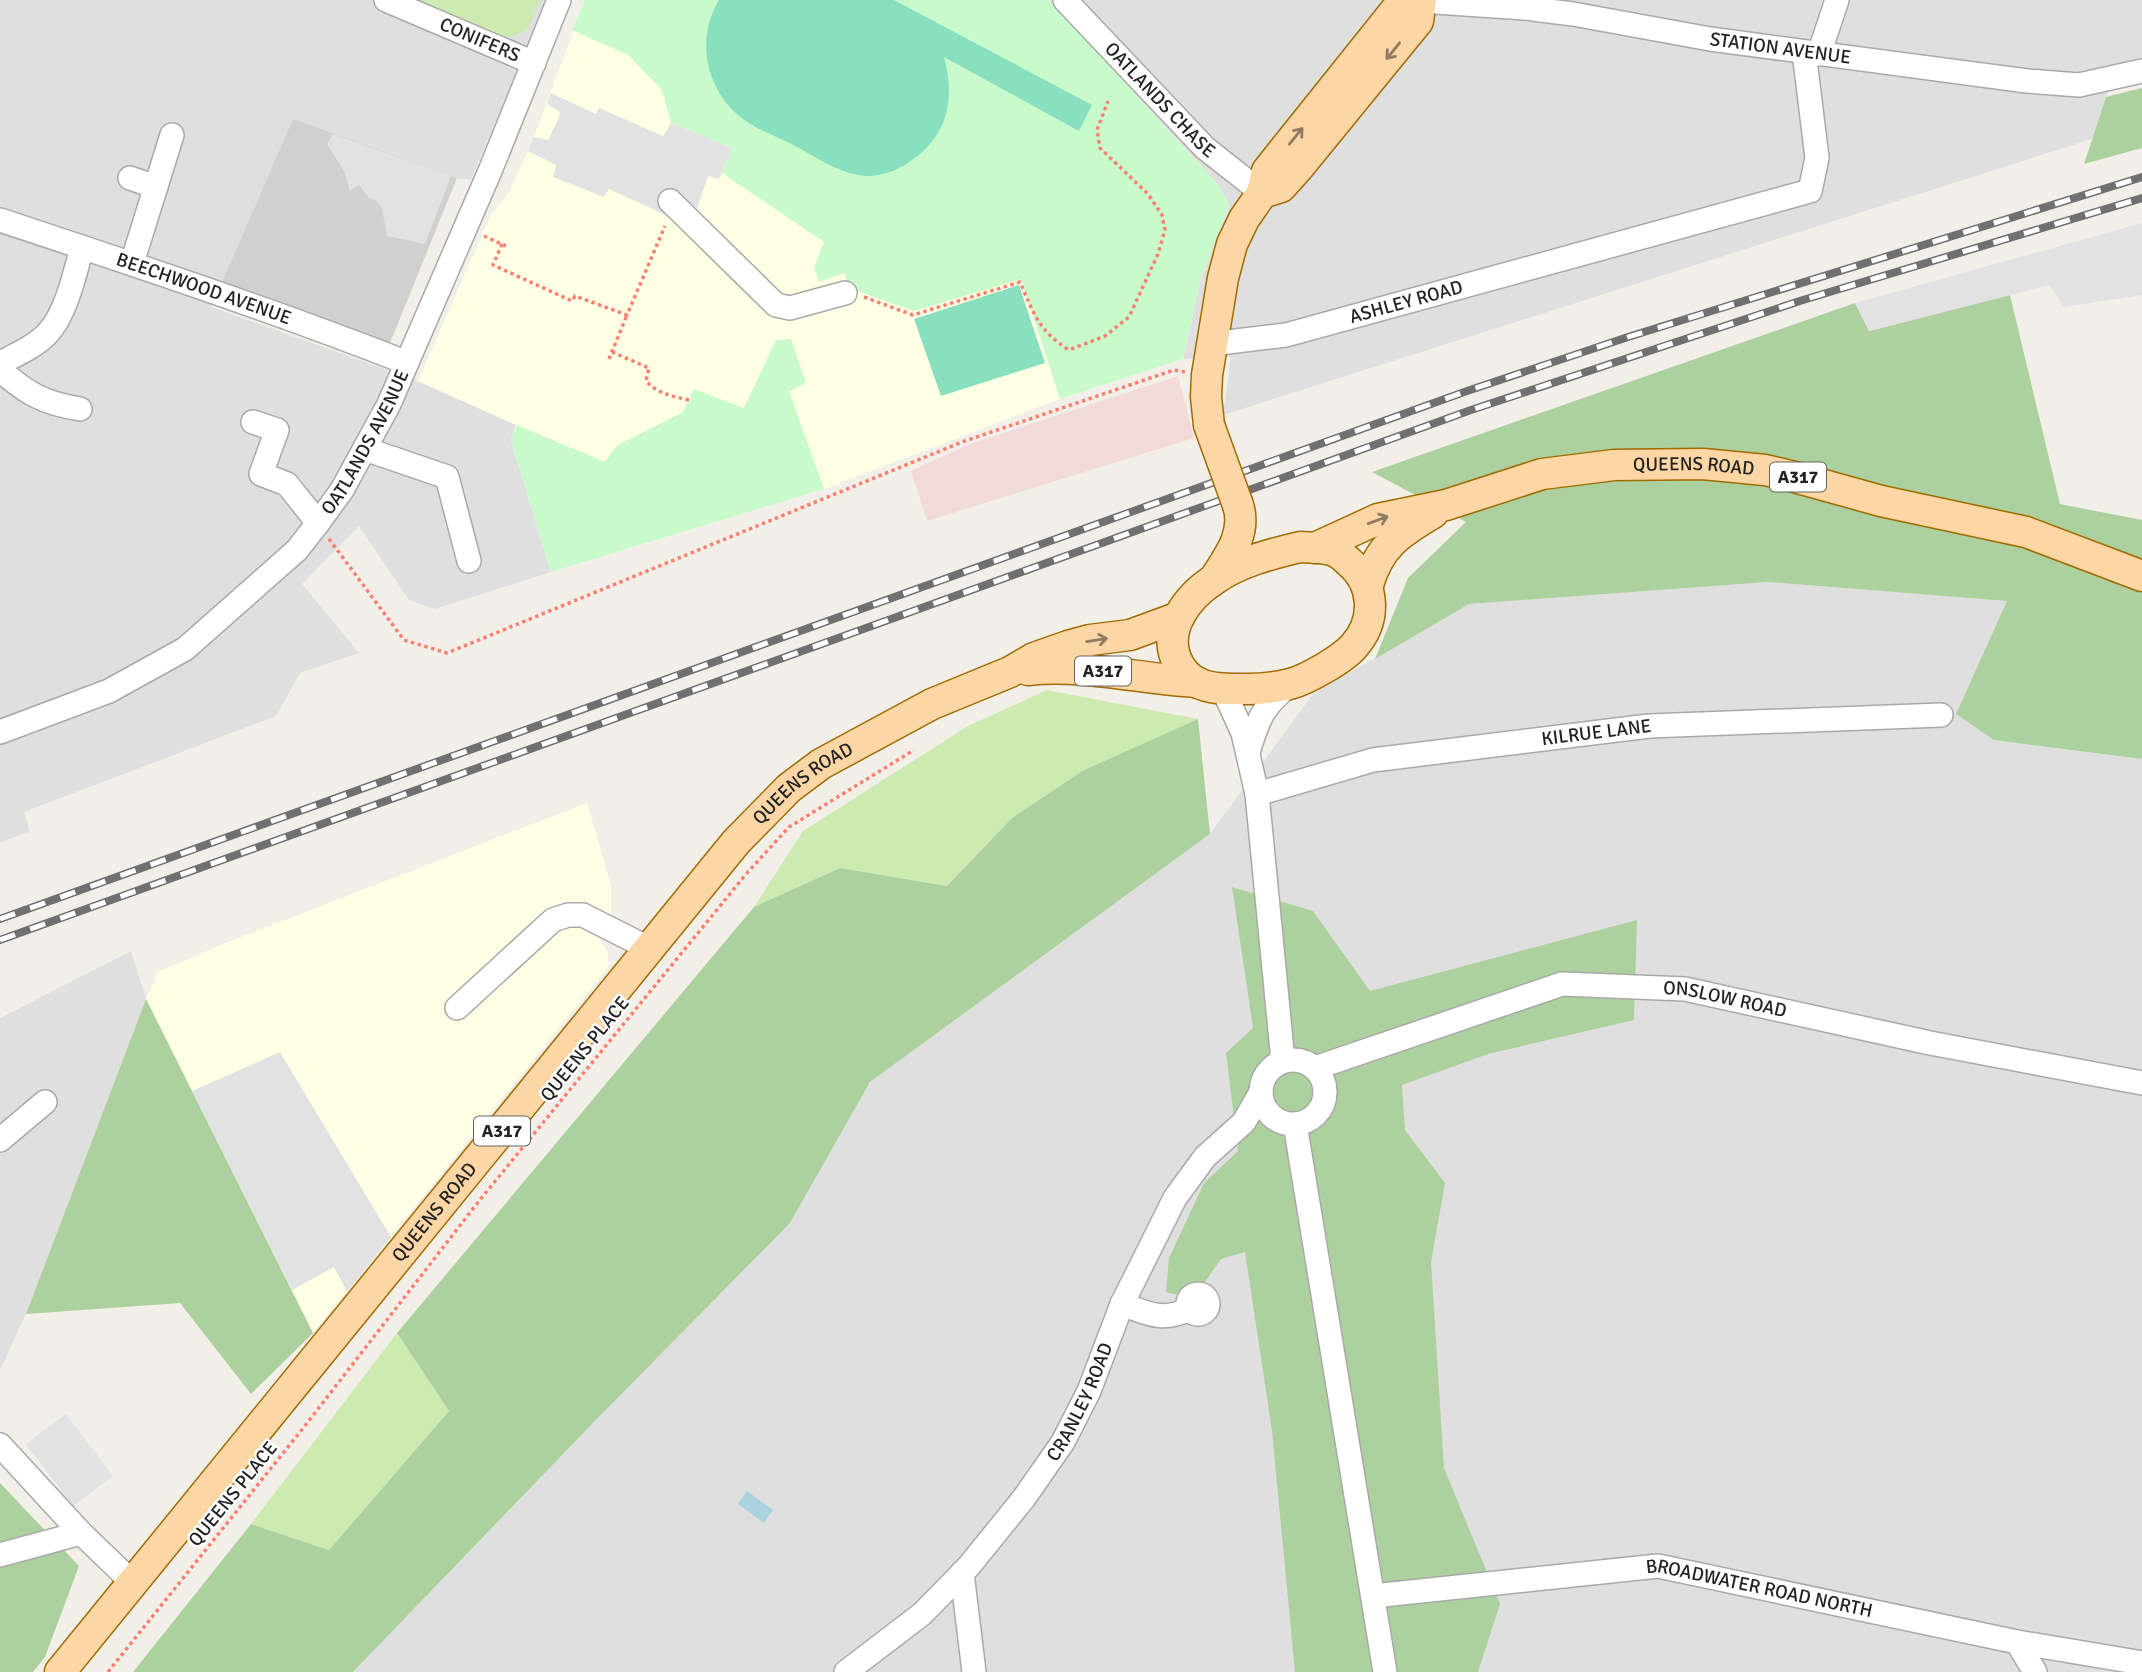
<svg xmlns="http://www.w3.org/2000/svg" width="2142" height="1672" font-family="Signika,sans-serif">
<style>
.residential{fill:#e0dfdf}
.commercial{fill:#f2dad9}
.education{fill:#ffffe5}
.religious{fill:#d0d0d0}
.grass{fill:#cdebb0}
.forest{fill:#add19e}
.park{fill:#c8facc}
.pitch{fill:#88e0be}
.parking{fill:#e2e2e2}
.water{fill:#aad3df}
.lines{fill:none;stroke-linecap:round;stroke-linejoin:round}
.minor-casing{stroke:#a9a9a9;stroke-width:26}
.major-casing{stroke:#a06b00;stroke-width:33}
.path{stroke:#fa8072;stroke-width:3.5;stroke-dasharray:3.5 3.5;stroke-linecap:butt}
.minor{stroke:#fff;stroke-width:23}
.major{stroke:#fcd6a4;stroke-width:30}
.rail-casing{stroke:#707070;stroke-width:8}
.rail{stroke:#fff;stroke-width:5;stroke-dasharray:16;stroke-linecap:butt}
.major-bridge-casing{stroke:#a06b00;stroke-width:33;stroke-linecap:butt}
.major-bridge{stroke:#fcd6a4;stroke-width:30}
.oneway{stroke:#8f7c63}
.labels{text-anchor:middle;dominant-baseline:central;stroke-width:5;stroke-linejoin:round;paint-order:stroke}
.shield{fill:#fff;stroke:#646464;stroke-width:2}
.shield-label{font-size:18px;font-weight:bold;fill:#222}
.street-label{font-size:19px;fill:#222;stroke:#fff}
</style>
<rect width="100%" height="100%" fill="#f2efe9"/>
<path class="residential" d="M 0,0 L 547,0 L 471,180 L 457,178 L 293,120 L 211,307 L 418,381 L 517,425 L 511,440 L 551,572 L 435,609 L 409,600 L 359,526 L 302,584 L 359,653 L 300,673 L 276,716 L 24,812 L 30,831 L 0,843 Z
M 1049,0 L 2142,0 L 2142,57 L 2117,64 L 2092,139 L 1223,415 L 1231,357 L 1183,359 L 1201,278 L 1229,206 L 1219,186 Z
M 1768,582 L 2008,601 L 1994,740 L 2142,759 L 2142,1672 L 353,1672 L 591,1425 L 790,1223 L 870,1082 L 1210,834 L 1313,694 L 1468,604 Z
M 131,951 L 146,999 L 26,1314 L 0,1370 L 0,1018 Z"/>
<path class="commercial" d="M 1178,376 L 1194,438 L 927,521 L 911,471 L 970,444 Z"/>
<path class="education" d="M 585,0 L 1049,0 L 1219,186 L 1229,206 L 1201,278 L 1183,359 L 1060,399 L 824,489 L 551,572 L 511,440 L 516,425 L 418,381 L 491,215 L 509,192 L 531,145 Z
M 587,803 L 611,886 L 611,918 L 601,942 L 607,951 L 609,966 L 313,1333 L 146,999 L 158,972 L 228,942 Z"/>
<path class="religious" d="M 293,119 L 457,178 L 390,343 L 222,282 Z"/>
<path class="grass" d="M 413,0 L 540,0 L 527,30 L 511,37 L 492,35 Z
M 1047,690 L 1198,719 L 1084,770 L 1012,818 L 947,886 L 840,868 L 754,907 L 803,831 L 968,726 Z
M 397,1333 L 449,1411 L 329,1550 L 251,1524 Z"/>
<path class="forest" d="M 2142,88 L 2142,148 L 2084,164 L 2106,97 Z
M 2010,295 L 2060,504 L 2142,520 L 2142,759 L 1994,740 L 1956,714 L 2007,601 L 1768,582 L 1469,604 L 1375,659 L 1408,578 L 1466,522 L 1372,472 L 1855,303 L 1869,331 Z
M 1198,719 L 1210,834 L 870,1082 L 790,1223 L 591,1425 L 353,1672 L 133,1672 L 251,1524 L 329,1550 L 449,1411 L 397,1333 L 754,907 L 840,868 L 947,886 L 1012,818 L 1084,770 Z
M 1232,887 L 1313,911 L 1370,991 L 1637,920 L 1634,1020 L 1488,1054 L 1402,1085 L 1405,1130 L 1445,1183 L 1431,1262 L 1444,1468 L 1500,1604 L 1478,1672 L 1295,1672 L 1272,1431 L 1245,1252 L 1221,1259 L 1193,1299 L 1166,1292 L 1169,1258 L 1204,1183 L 1238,1151 L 1226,1053 L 1253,1028 Z
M 146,999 L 313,1333 L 251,1394 L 180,1303 L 26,1314 Z
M 0,1483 L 79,1566 L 45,1657 L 33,1672 L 0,1672 Z"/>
<path class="park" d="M 585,0 L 1049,0 L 1219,186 L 1229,206 L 1201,278 L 1183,359 L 1060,399 L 1021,279 L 914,311 L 848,288 L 845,273 L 819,282 L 814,267 L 824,242 L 722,173 L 732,148 L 671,123 L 662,90 L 628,55 L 572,30 Z
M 791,339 L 806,383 L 789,391 L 824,489 L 551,572 L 511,440 L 517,425 L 605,462 L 618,445 L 683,412 L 694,389 L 744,408 L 776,340 Z"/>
<path class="pitch" d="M 719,0 L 894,0 L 1092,105 L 1079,131 L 944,57 C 955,98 949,134 912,160 C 901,169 883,176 868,176 C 843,175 820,160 799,148 C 780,138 754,129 738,115 C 705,86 696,38 719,0 Z
M 1019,285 L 1045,363 L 941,396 L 914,319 Z"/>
<path class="parking" d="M 551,93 L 596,114 L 599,108 L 663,136 L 671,123 L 732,148 L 719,179 L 708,176 L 695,214 L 685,224 L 609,189 L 604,197 L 553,177 L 556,165 L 528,151 L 534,137 L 548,140 L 559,117 L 560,112 L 547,104 Z
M 333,134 L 451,176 L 425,244 L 387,236 L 382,209 L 376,201 L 368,197 L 359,185 L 350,191 L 345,173 L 327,144 Z
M 2142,223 L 2142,295 L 2064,307 L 2050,285 L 1869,331 L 1855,303 Z
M 280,1052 L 391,1237 L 347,1291 L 334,1267 L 292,1290 L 192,1091 Z
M 66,1414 L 113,1476 L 73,1506 L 26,1444 Z"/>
<path class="water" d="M 747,1491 L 773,1510 L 764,1523 L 738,1504 Z"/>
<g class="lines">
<defs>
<g id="minor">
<path id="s1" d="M 386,0 L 534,63"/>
<path id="s2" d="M 1065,0 L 1205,148 L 1262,193"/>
<path id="s3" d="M 1420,1 L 1525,8 L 1573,14 L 1710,39 L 2027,81 L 2079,85 L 2142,71"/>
<path d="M 1819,54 L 1837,0"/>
<path d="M 130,178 L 156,187"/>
<path d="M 670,201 L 776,305 L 790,308 L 845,293"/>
<path id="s4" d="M 0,220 C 136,265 272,310 405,362"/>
<path d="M 132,263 L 172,135"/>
<path id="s5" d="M 1211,344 L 1286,335 L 1810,191 L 1817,158 L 1804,52"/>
<path d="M 0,363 C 16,355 34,347 47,334 C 66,315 75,273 82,247"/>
<path d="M 0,370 C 28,394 43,403 80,409"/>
<path d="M 253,422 L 277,430 L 261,474 L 287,484 L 318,523"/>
<path d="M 365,449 L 447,477 L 469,561"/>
<path d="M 1223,689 L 1243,733 L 1257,794 L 1283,1061"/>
<path id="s6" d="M 0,732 L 109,691 L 185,649 L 297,550 L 318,523 L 342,490 L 389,404 L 490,171 L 559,0"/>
<path d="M 1248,752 C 1259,717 1263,705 1292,683"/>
<path id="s7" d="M 1257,794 L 1373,760 L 1649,726 L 1941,715"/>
<path d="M 457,1008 L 553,920 L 568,915 L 583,915 L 650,949"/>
<circle cx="1293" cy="1092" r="32"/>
<path id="s8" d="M 1315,1068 L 1562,984 L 1685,989 L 1930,1043 L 2142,1083"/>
<path d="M 1295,1124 L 1385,1672"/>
<path d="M 0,1140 L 45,1102"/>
<circle cx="1198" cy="1304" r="10"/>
<path d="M 1122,1304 C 1149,1314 1162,1322 1190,1309"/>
<path d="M 0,1445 L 81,1533 L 133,1583"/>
<path d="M 0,1555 L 81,1533"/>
<path d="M 962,1573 L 974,1672"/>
<path id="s9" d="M 1373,1596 L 1658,1566 L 2017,1642 L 2142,1663"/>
<path d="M 2017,1642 L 2035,1672"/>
<path id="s10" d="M 846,1672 L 922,1614 L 969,1566 L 1024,1498 L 1063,1442 L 1089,1391 L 1122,1304 L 1175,1198 L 1205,1157 L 1244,1122 L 1261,1092"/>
</g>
<g id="major">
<path d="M 1262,193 L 1281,187 L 1298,168 L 1418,21 L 1421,0"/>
<path d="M 1209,425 L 1206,397 L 1207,375 L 1223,278 L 1232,244 L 1244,219 L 1262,193 L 1267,171 L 1399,6 L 1420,1"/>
<path d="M 1300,547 C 1310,548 1321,547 1331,550 C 1338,552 1344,557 1349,562 C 1375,584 1377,620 1354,646 C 1343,659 1306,680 1290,684 C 1277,687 1262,689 1248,689 C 1231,689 1211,690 1196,682 C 1187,677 1182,671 1178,663 C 1161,630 1188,596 1215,579 C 1239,562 1271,554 1300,547 Z"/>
<path id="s11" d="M 1315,548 L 1378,519 L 1446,505 L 1542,474 L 1614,465 L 1703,464 L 1765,470 L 1791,476 L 1881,501 L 2026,532 L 2142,576"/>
<path d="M 1215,578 C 1229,556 1247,533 1238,505"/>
<path d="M 1368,585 C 1379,546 1399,533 1433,513"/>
<path d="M 1028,670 C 1085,664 1139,679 1196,682"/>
<path id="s12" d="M 60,1672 L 736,842 L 789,788 L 821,764 L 932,704 L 1010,672 L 1034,658 L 1068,646 L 1090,640 L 1130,635 L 1179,617"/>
</g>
</defs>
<use href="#minor" class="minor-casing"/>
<use href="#major" class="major-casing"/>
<path class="path" d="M 484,236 L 506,246
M 502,244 L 493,265 L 572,301 L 575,296 L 627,315 L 665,226
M 864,297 L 913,315 L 1020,282 C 1034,314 1038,330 1069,350 L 1105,336 L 1129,317 L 1158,254 L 1165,230 L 1162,215 L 1148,194 L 1100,148 L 1097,130 L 1108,101
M 612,352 L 649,368 L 646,381 C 658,394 672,396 689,400
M 609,359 L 627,315
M 329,539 L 404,640 L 447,653 L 962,442 L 1174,370 L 1185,372
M 108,1672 L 304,1427 L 479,1201 L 747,873 L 789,827 L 914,750"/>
<use href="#minor" class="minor"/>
<use href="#major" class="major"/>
<defs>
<path id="rail" d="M 0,919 L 1467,391 L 1628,337 L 2142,177
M 0,940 L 1471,410 L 1803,300 L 2142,198"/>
</defs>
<use href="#rail" class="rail-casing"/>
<use href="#rail" class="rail"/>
<defs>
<path id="major-bridge" d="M 1209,425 L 1238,505"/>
</defs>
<use href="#major-bridge" class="major-bridge-casing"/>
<use href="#major-bridge" class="major-bridge"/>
</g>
<defs><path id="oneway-shaft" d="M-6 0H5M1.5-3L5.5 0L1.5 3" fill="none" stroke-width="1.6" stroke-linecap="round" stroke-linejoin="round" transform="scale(1.75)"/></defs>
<g class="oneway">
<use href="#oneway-shaft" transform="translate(1393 51) rotate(129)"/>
<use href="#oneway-shaft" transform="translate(1296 136) rotate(-51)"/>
<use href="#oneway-shaft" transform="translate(1378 520) rotate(-20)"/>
<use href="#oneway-shaft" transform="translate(1097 640) rotate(-9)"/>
</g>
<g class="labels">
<g class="shield">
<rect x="1770" y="462.5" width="56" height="29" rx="5"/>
<rect x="1075" y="656.5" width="56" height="29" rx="5"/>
<rect x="474" y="1116.5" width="56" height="29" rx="5"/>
</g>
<g class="shield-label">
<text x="1798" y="477">A317</text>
<text x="1103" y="671">A317</text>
<text x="502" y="1131">A317</text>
</g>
<g class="street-label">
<text stroke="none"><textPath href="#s1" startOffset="102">CONIFERS</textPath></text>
<text stroke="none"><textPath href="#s3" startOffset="364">STATION AVENUE</textPath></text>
<text stroke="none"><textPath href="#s2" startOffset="138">OATLANDS CHASE</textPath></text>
<text stroke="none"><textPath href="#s4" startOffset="215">BEECHWOOD AVENUE</textPath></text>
<text stroke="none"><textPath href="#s5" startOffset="200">ASHLEY ROAD</textPath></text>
<text stroke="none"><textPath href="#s6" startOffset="481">OATLANDS AVENUE</textPath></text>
<text stroke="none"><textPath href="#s11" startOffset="392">QUEENS ROAD</textPath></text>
<text stroke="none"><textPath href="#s7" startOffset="346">KILRUE LANE</textPath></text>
<text stroke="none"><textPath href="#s12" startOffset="1160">QUEENS ROAD</textPath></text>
<text stroke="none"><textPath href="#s8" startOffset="425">ONSLOW ROAD</textPath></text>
<text transform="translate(585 1049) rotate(-51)">QUEENS PLACE</text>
<text stroke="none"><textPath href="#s12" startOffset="593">QUEENS ROAD</textPath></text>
<text stroke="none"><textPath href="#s10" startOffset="362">CRANLEY ROAD</textPath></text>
<text transform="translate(233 1494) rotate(-51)">QUEENS PLACE</text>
<text stroke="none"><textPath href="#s9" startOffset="390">BROADWATER ROAD NORTH</textPath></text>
</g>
</g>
</svg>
